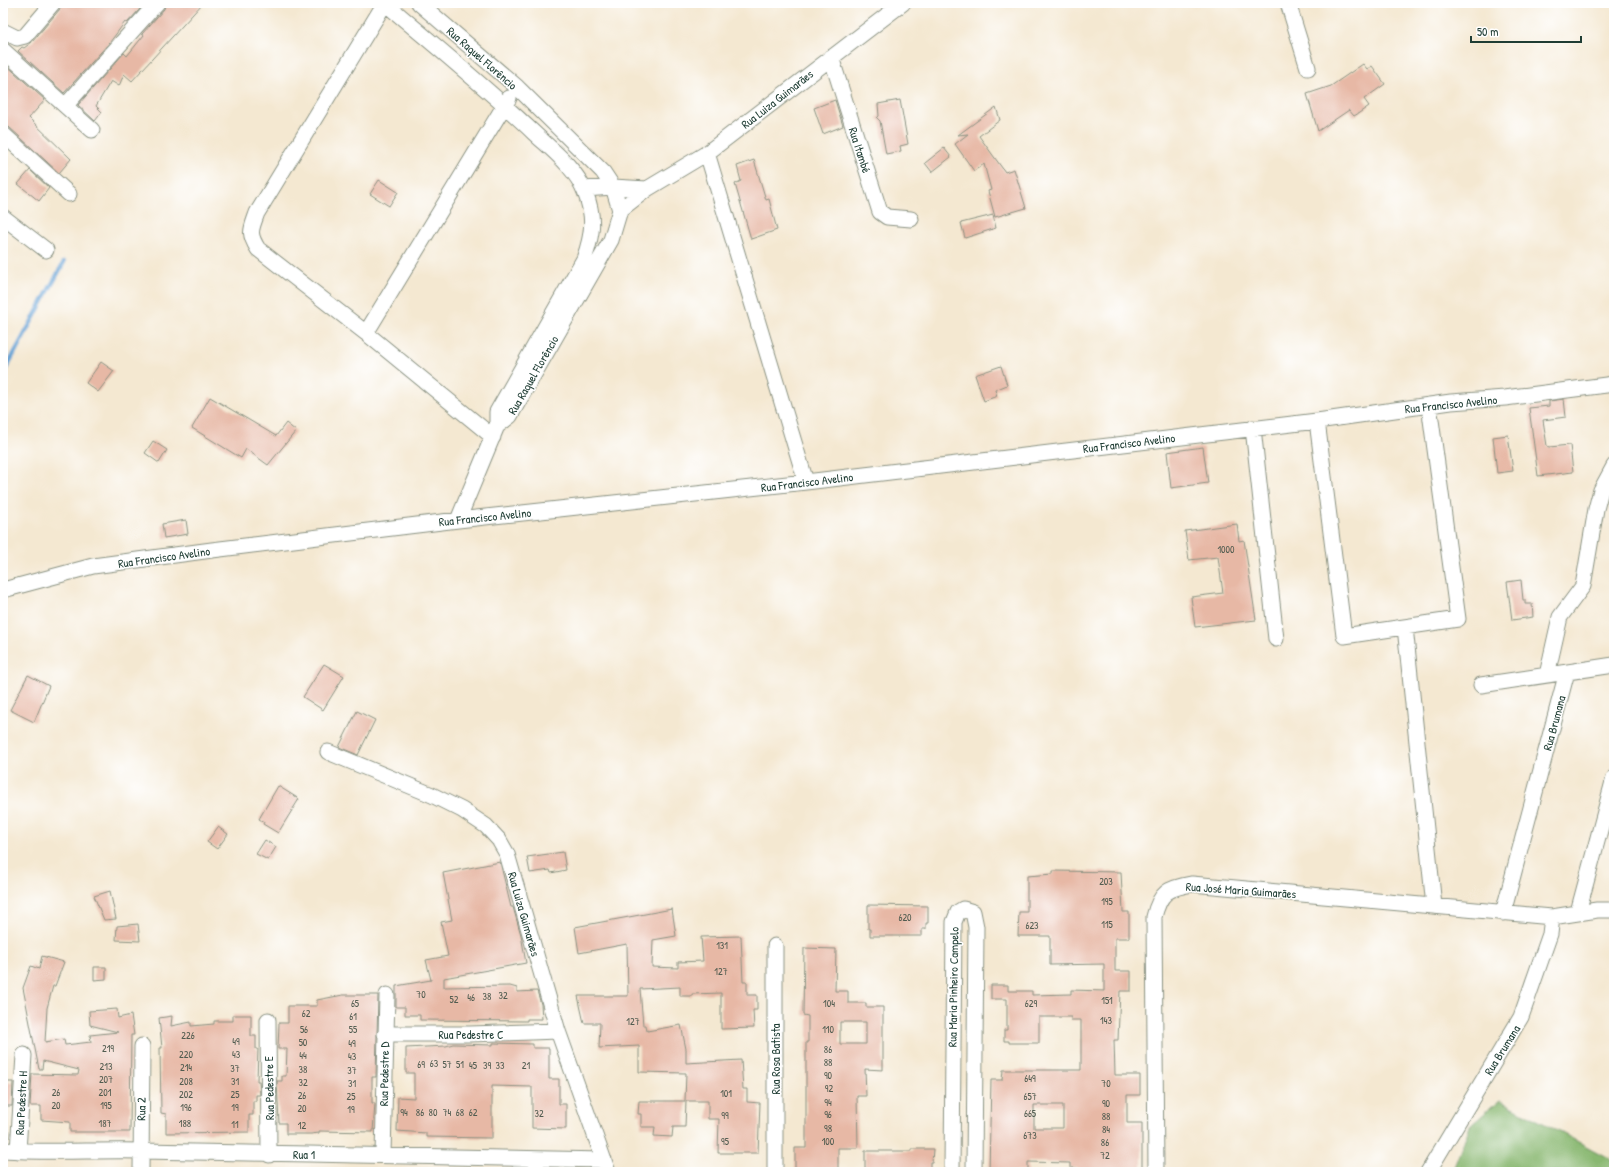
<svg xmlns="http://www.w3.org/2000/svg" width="1617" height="1175" font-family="'Patrick Hand',sans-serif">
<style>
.forest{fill:#89b871;stroke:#547a52}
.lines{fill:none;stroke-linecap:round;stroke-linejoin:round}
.stream{stroke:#609fd2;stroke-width:4.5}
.building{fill:#e7b8a5;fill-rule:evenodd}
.minor-casing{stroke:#8a9282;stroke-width:17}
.minor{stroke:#fff;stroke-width:15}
.labels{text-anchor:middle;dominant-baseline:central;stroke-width:3;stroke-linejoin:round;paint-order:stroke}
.number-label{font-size:10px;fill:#515c50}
.street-label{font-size:12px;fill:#1f3d34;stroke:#fff}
</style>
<rect width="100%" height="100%" fill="#fff"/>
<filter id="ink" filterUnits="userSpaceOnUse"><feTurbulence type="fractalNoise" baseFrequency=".025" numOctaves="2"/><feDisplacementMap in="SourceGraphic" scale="8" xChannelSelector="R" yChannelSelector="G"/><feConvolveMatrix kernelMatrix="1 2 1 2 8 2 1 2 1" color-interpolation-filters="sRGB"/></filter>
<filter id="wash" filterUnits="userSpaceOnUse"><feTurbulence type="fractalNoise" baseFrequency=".012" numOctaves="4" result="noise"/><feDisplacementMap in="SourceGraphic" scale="16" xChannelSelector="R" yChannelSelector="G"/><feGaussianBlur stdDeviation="0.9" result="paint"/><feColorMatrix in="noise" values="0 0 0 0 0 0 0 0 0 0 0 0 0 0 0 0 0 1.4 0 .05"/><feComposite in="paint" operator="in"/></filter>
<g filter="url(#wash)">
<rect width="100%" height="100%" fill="#f4e8d1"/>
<path class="forest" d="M 1500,1100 L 1614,1161 L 1614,1172 L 1452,1172 L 1470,1126 Z"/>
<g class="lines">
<path class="stream" d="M 3,374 L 64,262"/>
</g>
<g id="blocks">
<path class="building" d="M 62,3 L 132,3 L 140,9 L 127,23 L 125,22 L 110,42 L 64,93 L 18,51 L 22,47 L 24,48 L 32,42 L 60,9 Z
M 166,3 L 203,3 L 132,81 L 124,74 L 119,86 L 111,81 L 96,106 L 102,112 L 95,121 L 78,105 L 124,53 L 127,56 L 144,35 L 142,34 L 164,9 Z
M 3,62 L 45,100 L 29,118 L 71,159 L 59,173 L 9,127 L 3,125 Z
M 1363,64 L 1367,69 L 1372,66 L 1385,84 L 1364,99 L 1369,106 L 1359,113 L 1354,116 L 1349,110 L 1318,131 L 1307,94 L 1331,86 Z
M 835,100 L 843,126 L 823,134 L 814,108 Z
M 900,100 L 908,144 L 900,146 L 901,151 L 886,154 L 880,121 L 877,118 L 879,116 L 878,104 Z
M 996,107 L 1000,120 L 979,136 L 1005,172 L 1014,169 L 1026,208 L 995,217 L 988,191 L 991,190 L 984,164 L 974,171 L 955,144 L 968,134 L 958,135 Z
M 944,148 L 951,157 L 932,172 L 925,163 Z
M 754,160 L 766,200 L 769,199 L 777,230 L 751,239 L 735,184 L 741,181 L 737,166 Z
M 30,170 L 49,188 L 39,201 L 18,184 Z
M 379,180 L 398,192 L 389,206 L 370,194 Z
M 993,215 L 996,228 L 965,238 L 961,223 Z
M 101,362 L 114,371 L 98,392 L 86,383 Z
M 1001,366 L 1007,385 L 995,390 L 997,396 L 984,401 L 975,375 Z
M 210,397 L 276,436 L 286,423 L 296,431 L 268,465 L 246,449 L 241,458 L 192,428 Z
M 1564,399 L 1566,417 L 1543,420 L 1547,446 L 1549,447 L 1570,445 L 1573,472 L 1538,476 L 1529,408 L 1549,406 L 1549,401 Z
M 1508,435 L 1513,471 L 1497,473 L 1493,437 Z
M 153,441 L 167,450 L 159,463 L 145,453 Z
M 1203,447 L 1208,483 L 1171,488 L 1167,452 Z
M 186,520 L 188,534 L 164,538 L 162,524 Z
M 1237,524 L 1239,541 L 1244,540 L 1256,620 L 1195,627 L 1191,597 L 1223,593 L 1218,557 L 1189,560 L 1185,531 Z
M 1521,580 L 1523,600 L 1525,600 L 1525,604 L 1532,604 L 1533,617 L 1512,620 L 1507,582 Z
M 324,664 L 344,676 L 323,710 L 303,697 Z
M 28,675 L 49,686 L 34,722 L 10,710 Z
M 357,711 L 375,720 L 358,755 L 339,747 Z
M 278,786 L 299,799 L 278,833 L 263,824 L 264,822 L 259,819 Z
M 218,827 L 228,834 L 217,849 L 207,842 Z
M 265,840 L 276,847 L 268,860 L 256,854 Z
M 563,852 L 566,870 L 551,873 L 550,870 L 530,873 L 527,857 Z
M 500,862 L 511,907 L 513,907 L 521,935 L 526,963 L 444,978 L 444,987 L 510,986 L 517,988 L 517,992 L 537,991 L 541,1004 L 542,1019 L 527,1019 L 527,1021 L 420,1020 L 420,1015 L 405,1015 L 405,1007 L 396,1007 L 396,986 L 431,980 L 426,960 L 448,956 L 441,922 L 452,920 L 443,873 Z
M 1053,871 L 1121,872 L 1123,912 L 1129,912 L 1129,938 L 1115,938 L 1115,971 L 1131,971 L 1131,991 L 1120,991 L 1118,1040 L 1114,1040 L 1115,1075 L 1140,1075 L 1140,1095 L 1127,1095 L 1127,1123 L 1142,1123 L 1142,1172 L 1077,1172 L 1077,1168 L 1070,1168 L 1070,1163 L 1028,1162 L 1028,1172 L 989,1172 L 991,1080 L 1002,1080 L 1003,1070 L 1081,1070 L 1081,1020 L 1071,1020 L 1071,1017 L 1039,1017 L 1039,1043 L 1009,1043 L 1009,1041 L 1004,1041 L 1004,1030 L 1007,1030 L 1007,999 L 991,999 L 991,985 L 1008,985 L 1008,991 L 1032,991 L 1032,995 L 1071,994 L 1071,990 L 1104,991 L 1104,964 L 1050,965 L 1050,936 L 1018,936 L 1019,912 L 1027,912 L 1027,876 L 1053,874 ZM 1034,1105 L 1063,1105 L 1063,1128 L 1034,1128 Z
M 110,891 L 116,919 L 104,920 L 94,896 Z
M 868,905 L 928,906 L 928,923 L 926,923 L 926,929 L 922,929 L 922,936 L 870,936 L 870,929 L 868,929 Z
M 672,909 L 676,936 L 653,940 L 652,967 L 678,968 L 678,962 L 703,961 L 701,937 L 741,936 L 743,982 L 747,982 L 747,995 L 757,995 L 757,1010 L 753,1010 L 754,1028 L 721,1029 L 721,993 L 692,994 L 692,996 L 680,996 L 680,987 L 640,989 L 643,1025 L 646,1025 L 647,1031 L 681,1025 L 686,1049 L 686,1063 L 741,1060 L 743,1089 L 747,1089 L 747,1102 L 760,1103 L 758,1153 L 718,1153 L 719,1119 L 708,1119 L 708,1101 L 686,1101 L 685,1127 L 673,1127 L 672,1137 L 654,1136 L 655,1127 L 641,1127 L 641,1114 L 638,1114 L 639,1101 L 685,1101 L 686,1073 L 639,1072 L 639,1046 L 599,1048 L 600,1023 L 584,1023 L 578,996 L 628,996 L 627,944 L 579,953 L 575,927 Z
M 138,924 L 140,941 L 116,940 L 117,926 Z
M 804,948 L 836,949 L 835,991 L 848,991 L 848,1003 L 866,1003 L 866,1007 L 883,1007 L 883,1070 L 865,1069 L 866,1096 L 857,1096 L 858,1148 L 838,1148 L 838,1172 L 795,1172 L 795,1148 L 806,1148 L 806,1042 L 808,1042 L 808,1016 L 803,1015 ZM 840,1022 L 866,1022 L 866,1044 L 840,1044 Z
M 42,956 L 64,962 L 55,986 L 53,986 L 47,1008 L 45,1042 L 64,1039 L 65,1045 L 91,1042 L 90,1035 L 118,1032 L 90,1025 L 89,1011 L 117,1009 L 118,1018 L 131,1015 L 134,1035 L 131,1035 L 130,1132 L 70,1132 L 70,1122 L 41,1120 L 41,1106 L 30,1106 L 32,1074 L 78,1075 L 79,1070 L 43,1061 L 42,1069 L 39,1069 L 23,988 L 31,966 L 39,969 Z
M 94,967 L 106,967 L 106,979 L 94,980 Z
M 343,995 L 378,995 L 376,1077 L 372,1077 L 372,1103 L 375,1103 L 373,1132 L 319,1131 L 319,1133 L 311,1134 L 286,1134 L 286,1123 L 279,1123 L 277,1081 L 282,1081 L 282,1076 L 286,1076 L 287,1049 L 278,1049 L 279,1023 L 288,1023 L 288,1006 L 317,1006 L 317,1000 Z
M 233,1015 L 251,1015 L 251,1036 L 256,1036 L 256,1049 L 258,1049 L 257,1081 L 259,1081 L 260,1095 L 256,1095 L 256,1101 L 253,1101 L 253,1115 L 249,1115 L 249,1132 L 166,1133 L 166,1114 L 161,1113 L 160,1048 L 162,1048 L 159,1018 L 172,1016 L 171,1026 L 191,1022 L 191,1026 L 214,1024 L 214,1021 L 233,1021 Z
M 493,1043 L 533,1044 L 533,1048 L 549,1048 L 549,1079 L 559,1079 L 559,1104 L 566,1104 L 566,1129 L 532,1128 L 532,1087 L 492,1086 L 492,1138 L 426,1137 L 426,1133 L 397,1131 L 398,1097 L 414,1098 L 414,1073 L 406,1073 L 406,1048 L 446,1046 L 453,1044 L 493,1045 Z
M 3,1082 L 13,1082 L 12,1106 L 3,1106 Z
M 912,1149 L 933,1149 L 932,1162 L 930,1162 L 930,1172 L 865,1172 L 865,1151 L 912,1151 Z"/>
</g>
</g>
<g filter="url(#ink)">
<use href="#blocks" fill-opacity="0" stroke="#8a9282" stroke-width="1"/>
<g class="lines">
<defs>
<path id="minor" d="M 385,3 C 435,46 486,87 534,133 C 552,150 575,167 585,192 C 595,217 593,234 584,259 L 497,412 L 497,426 L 458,520
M 385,3 L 257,213 C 251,230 248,233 258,249 L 366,333 L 493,437
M 419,3 L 517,87 L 603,172 L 613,187 L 620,210 L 611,240 L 510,416 L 497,426
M 1288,3 L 1308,68
M 3,31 L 17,38 L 25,36 L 53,3
M 3,50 L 92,130
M 831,57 L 880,212 L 887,217 L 911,219
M 66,105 L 157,3
M 3,134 L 69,194
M 707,153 L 806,482
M 584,189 L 613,187 L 647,189
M 620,210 L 647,189 L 707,153 L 903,3
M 3,217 L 46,250
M 366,333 L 509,98
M 1317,421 L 1344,636 L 1458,619 L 1429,405
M 1253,428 L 1276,639
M 3,590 L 93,566 L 212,550 L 458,520 L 806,482 L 1317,421 L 1451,402 L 1505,398 L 1614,384
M 1405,627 L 1434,906
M 1547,675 L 1560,617 L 1583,586 L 1596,509 L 1601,490 L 1614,466
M 1481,685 L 1614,665
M 328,752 L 432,795 L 462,810 L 486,826 L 499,840 L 507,854 L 558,1031 L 608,1172
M 1578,912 L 1614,778
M 1503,913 L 1567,672
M 775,946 L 775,1172
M 268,1020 L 269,1155
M 385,1034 L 470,1034 L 558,1031
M 3,1150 C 49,1153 96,1150 142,1151 C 296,1154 450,1156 604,1160
M 18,1151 L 24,1055
M 383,1154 L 387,995
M 141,1172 L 142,1046
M 952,1172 L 954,922 L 958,912 L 963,909 L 973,912 L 976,927 L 974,1172
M 1156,1172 L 1154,917 C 1160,892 1168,888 1192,884 L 1552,917 L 1597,910 L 1614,910
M 1428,1172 L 1521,1017 L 1550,934 L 1552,917"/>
</defs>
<use href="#minor" class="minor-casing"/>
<use href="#minor" class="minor"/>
</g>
</g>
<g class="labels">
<g class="number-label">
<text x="1226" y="549">1000</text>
<text x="1106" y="881">203</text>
<text x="1107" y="901">195</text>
<text x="905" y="917">620</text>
<text x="1107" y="924">115</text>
<text x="1032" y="925">623</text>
<text x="722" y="945">131</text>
<text x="721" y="971">127</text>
<text x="421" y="994">70</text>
<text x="503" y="995">32</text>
<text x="487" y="996">38</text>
<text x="471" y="997">46</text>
<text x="454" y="999">52</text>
<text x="1107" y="1000">151</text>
<text x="355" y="1003">65</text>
<text x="829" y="1003">104</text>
<text x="1031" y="1003">629</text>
<text x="306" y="1013">62</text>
<text x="353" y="1016">61</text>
<text x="1106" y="1020">143</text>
<text x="633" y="1021">127</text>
<text x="304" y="1029">56</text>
<text x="353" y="1029">55</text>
<text x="828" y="1029">110</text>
<text x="188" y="1035">226</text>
<text x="236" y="1041">49</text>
<text x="303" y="1042">50</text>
<text x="352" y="1043">49</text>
<text x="108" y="1048">219</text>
<text x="828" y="1049">86</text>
<text x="186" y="1054">220</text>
<text x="236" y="1054">43</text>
<text x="303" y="1055">44</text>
<text x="352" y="1056">43</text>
<text x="828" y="1062">88</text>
<text x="434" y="1063">63</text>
<text x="421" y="1064">69</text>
<text x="447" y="1064">57</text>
<text x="460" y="1064">51</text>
<text x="473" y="1065">45</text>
<text x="487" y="1065">39</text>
<text x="500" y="1065">33</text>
<text x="526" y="1065">21</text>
<text x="106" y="1066">213</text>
<text x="186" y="1067">214</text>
<text x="235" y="1068">37</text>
<text x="303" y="1069">38</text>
<text x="352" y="1070">37</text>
<text x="828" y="1075">90</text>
<text x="1030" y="1078">649</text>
<text x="106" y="1079">207</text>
<text x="186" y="1081">208</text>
<text x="235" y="1081">31</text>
<text x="303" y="1082">32</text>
<text x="352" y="1083">31</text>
<text x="1106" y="1083">70</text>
<text x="829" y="1088">92</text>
<text x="56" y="1092">26</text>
<text x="105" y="1092">201</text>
<text x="726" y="1093">101</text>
<text x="186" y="1094">202</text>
<text x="235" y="1094">25</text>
<text x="302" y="1095">26</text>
<text x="351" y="1096">25</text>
<text x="1030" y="1096">657</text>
<text x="828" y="1102">94</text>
<text x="1106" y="1103">90</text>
<text x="56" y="1105">20</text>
<text x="106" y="1105">195</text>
<text x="186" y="1107">196</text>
<text x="235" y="1107">19</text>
<text x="302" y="1108">20</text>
<text x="351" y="1109">19</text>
<text x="404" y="1112">94</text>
<text x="420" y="1112">86</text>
<text x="433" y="1112">80</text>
<text x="447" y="1112">74</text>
<text x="460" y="1112">68</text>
<text x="473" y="1112">62</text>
<text x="539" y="1113">32</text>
<text x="1030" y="1113">665</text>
<text x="828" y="1114">96</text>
<text x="725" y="1115">99</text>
<text x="1106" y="1116">88</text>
<text x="105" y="1123">187</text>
<text x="185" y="1123">188</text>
<text x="235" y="1124">11</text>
<text x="302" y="1125">12</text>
<text x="828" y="1128">98</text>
<text x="1106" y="1129">84</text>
<text x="1030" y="1135">673</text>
<text x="725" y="1141">95</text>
<text x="828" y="1141">100</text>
<text x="1105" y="1142">86</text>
<text x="1105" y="1155">72</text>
</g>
<g class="street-label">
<text transform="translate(482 58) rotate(41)">Rua Raquel Florêncio</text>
<text transform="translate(777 99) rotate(-38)">Rua Luiza Guimarães</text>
<text transform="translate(860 150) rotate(72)">Rua Itambé</text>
<text transform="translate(533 375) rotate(-60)">Rua Raquel Florêncio</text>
<text transform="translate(1451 404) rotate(-6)">Rua Francisco Avelino</text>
<text transform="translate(1129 443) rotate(-7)">Rua Francisco Avelino</text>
<text transform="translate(807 482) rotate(-7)">Rua Francisco Avelino</text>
<text transform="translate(485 517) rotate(-6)">Rua Francisco Avelino</text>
<text transform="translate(164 557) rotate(-8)">Rua Francisco Avelino</text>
<text transform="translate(1554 723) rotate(-75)">Rua Brumana</text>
<text transform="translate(1241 890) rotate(4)">Rua José Maria Guimarães</text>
<text transform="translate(524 914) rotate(74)">Rua Luiza Guimarães</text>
<text transform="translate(953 987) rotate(-89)">Rua Maria Pinheiro Campelo</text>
<text x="471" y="1034">Rua Pedestre C</text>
<text transform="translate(1502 1050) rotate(-58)">Rua Brumana</text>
<text transform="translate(775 1059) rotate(-90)">Rua Rosa Batista</text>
<text transform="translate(384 1074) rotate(-89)">Rua Pedestre D</text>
<text transform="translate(269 1088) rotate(-91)">Rua Pedestre E</text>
<text transform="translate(21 1103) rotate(-87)">Rua Pedestre H</text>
<text transform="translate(141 1109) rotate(-89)">Rua 2</text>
<text x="304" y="1154">Rua 1</text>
</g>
</g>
<rect width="1617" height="1175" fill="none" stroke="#fff" stroke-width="16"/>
<path d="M1471 36v6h110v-6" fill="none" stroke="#1f3d34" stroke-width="2"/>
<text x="1477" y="36" font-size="12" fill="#1f3d34" stroke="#ffffff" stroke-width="3" paint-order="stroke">50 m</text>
</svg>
